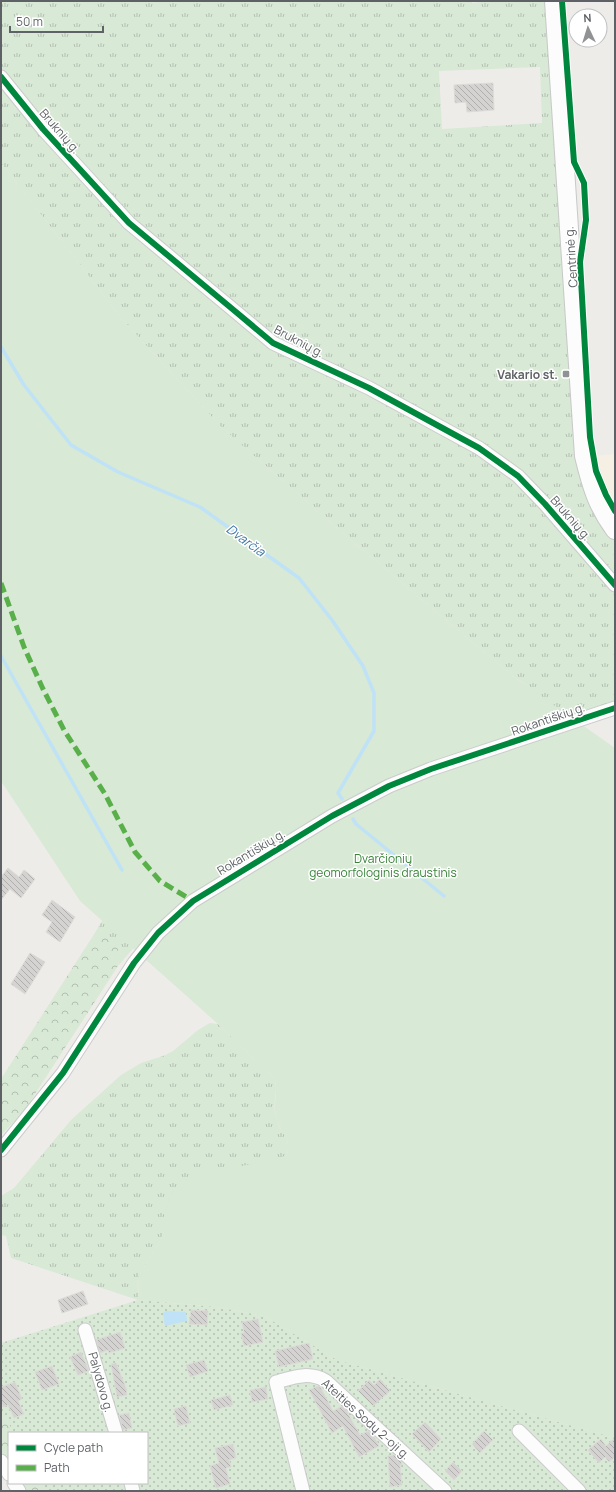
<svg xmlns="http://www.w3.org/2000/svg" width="616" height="1492" viewBox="0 0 616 1492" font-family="Manrope,sans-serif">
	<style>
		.commercial { fill: #f6f0e4 }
		.grass { fill: url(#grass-tufts); fill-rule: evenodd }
		.forest { fill: url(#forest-crowns) }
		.park { fill: #d8e9d5 }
		.garden { fill: url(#garden-dots) }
		.water { fill: #bfe2f6 }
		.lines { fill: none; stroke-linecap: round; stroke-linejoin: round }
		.stream { stroke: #bfe2f6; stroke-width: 3.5 }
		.building { fill: url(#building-back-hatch); stroke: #dddbd8 }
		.minor-casing { stroke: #cacbcb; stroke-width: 15 }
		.secondary-casing { stroke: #c8c8c8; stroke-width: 20 }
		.minor { stroke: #fcfcfc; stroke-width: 13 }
		.secondary { stroke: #fcfcfc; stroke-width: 18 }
		.quiet { stroke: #59b04a; stroke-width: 5; stroke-dasharray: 10 5; stroke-linecap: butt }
		.cycleway-casing { stroke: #fff; stroke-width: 8 }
		.cycleway { stroke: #00873e; stroke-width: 6 }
		.poi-dot { fill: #909294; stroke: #fff; stroke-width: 1.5 }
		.labels { text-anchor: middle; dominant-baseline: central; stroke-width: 3; stroke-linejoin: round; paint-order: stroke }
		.street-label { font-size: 12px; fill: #5e6266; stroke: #fff }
		.poi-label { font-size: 12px; font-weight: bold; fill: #5e6266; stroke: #fff; text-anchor: end }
		.park-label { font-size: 12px; fill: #398339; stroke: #fff }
		.water-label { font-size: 13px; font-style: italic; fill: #4479a5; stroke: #fff }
	</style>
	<defs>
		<pattern id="grass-tufts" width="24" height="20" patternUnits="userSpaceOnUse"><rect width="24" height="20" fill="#d8e9d5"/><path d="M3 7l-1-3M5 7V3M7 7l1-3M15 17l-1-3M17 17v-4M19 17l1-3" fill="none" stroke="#b2c0b1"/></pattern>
		<pattern id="forest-crowns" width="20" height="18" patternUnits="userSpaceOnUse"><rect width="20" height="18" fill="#d8e9d5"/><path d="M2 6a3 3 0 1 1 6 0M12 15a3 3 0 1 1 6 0" fill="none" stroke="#b2c0b1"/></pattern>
		<pattern id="garden-dots" width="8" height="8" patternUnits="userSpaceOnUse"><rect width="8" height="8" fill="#d8e9d5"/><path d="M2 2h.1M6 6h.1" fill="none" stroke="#b2c0b1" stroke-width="1.8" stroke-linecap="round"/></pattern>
		<pattern id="building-back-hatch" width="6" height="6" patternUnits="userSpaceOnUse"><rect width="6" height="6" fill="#d5d3d2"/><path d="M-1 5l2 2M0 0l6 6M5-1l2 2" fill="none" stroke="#b0afae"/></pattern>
	</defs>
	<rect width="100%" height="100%" fill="#eeece9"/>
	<path class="commercial" d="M615 454V504L603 477 596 456Z"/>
	<path class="grass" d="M1 1H472V3L492 1H547L575 453C583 490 591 510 615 540V703L154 924 118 966 119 958 118 950 98 936 91 939 107 913 1 379 531 688 514 677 353 542 221 427 122 319 1 163ZM540 67 542 123 442 129 439 71Z
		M210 1023 218 1024 275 1079C278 1094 272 1102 276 1117 279 1133 292 1135 287 1155L164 1214V1232L157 1247 139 1275 138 1300 11 1258 6 1236 1 1235V1196L14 1188 71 1120 121 1075 141 1063 163 1056 173 1051 198 1030Z"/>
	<path class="forest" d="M97 936C115 939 122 947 118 966L24 1111 1 1135V1079L91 939Z
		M1 1410 14 1433H9V1464L1 1451Z
		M21 1483H41L46 1491H25Z"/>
	<path class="park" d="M1 163 122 319 221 427 353 542 514 677 615 748V1438L337 1360 264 1316 216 1307 138 1300 139 1275 157 1247 164 1232V1214L174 1189 184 1180 209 1172 278 1159 287 1155C292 1135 279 1133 276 1117 273 1102 278 1094 275 1079L218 1024 80 901 1 781Z"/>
	<path class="garden" d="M138 1300 216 1307 264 1316 337 1360 615 1438V1491H46L41 1483H147V1433H14L1 1410V1343Z"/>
	<path class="water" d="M166 1311 186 1312 187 1321 165 1326 163 1313Z"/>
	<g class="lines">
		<path class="stream" d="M1 347 24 385 71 445 118 472 200 507 299 578 332 620 363 666 374 693V731L338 793 342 799
			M1 656 122 870
			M353 819 356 824 444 896"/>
	</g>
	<path class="building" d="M493 83 494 110 467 112 466 102 455 103 454 85Z
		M8 868 19 877 24 870 35 879 21 898 10 889 1 900V877Z
		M52 900 75 917 60 942 46 932 52 922 42 915Z
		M30 953 45 962 25 994 11 984Z
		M83 1291 88 1304 62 1313 58 1300Z
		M191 1310 208 1311 207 1325 189 1324Z
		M258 1319 263 1342 244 1346 241 1333H244L242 1322Z
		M120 1332 125 1348 109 1353 108 1350 100 1353 96 1340Z
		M309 1343 313 1359 279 1367 275 1351Z
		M81 1352 89 1371 78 1375 70 1357Z
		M204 1360 208 1371 190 1377 186 1365Z
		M116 1363 126 1388 127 1395 117 1397 111 1364Z
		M52 1366 59 1384 42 1390 35 1372Z
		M380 1379 390 1391 373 1406 358 1391 369 1380 374 1385Z
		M15 1382 22 1399 18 1401 24 1414 14 1418 8 1405 3 1407 1 1402V1387Z
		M318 1386 321 1388 333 1411 342 1406 346 1410 360 1435 368 1431 374 1436 379 1446 359 1457 343 1426 332 1433 309 1390Z
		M266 1387 268 1399 252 1402 250 1390Z
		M230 1395 233 1405 214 1410 211 1400Z
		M186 1406 190 1423 178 1426 174 1409Z
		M129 1413 132 1428 123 1430 119 1415Z
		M425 1422 441 1439 429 1452 412 1434Z
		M484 1431 493 1440 480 1453 472 1444Z
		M615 1438V1457L609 1462 605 1457 599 1463 588 1450 601 1439 606 1446Z
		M233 1444 236 1458 229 1460 231 1467 226 1468 230 1484 216 1488 210 1466 219 1463 215 1448Z
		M394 1455 401 1461 402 1465H400L402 1485 390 1487 388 1456Z
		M453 1462 462 1471 454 1480 445 1471Z"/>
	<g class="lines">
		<g class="minor-casing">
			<path id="minor" d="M1 77 43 129 129 223 236 312 273 343 369 388 479 448 518 476 545 504 615 585
				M1 1150 63 1073 134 963 158 933 193 901 332 816 389 786 431 769 615 708
				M85 1330 116 1433
				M519 1431 579 1491
				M1 1461 9 1474
				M14 1483 19 1491
				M131 1483 133 1491
				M303 1491 276 1382C294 1377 309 1371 326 1381L445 1491"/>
		</g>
		<g class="secondary-casing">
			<path id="secondary" d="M554 1 584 456C591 485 597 506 615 530"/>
		</g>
		<use href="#minor" class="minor"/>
		<use href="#secondary" class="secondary"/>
		<path class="quiet" d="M1 583 24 647 43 689 64 730 105 794 135 852 160 881 193 901"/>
		<g class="cycleway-casing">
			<path id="cycleway" d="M562 1 574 162 584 183 586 220 580 262 590 437 596 471 606 495 615 511
				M1 77 43 129 129 223 236 312 273 343 369 388 479 448 518 476 545 504 615 585
				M1 1150 63 1073 134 963 158 933 193 901 332 816 389 786 431 769 615 708"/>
		</g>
		<use href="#cycleway" class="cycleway"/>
	</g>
	<rect class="poi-dot" x="562" y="370" width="8" height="8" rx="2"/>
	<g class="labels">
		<g class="street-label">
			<text transform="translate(60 131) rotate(49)">Bruknių g.</text>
			<text transform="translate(571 257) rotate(-94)">Centrinė g.</text>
			<text transform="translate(299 341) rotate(28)">Bruknių g.</text>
			<text transform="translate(571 518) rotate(49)">Bruknių g.</text>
			<text transform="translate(548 719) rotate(-19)">Rokantiškių g.</text>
			<text transform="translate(251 852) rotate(-31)">Rokantiškių g.</text>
			<text transform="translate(101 1382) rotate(74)">Palydovo g.</text>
			<text transform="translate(366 1419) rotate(42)">Ateities Sodų 2-oji g.</text>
		</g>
		<g class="poi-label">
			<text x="558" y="374">Vakario st.</text>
		</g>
		<g class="park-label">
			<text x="383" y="858">Dvarčionių<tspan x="383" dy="14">geomorfologinis draustinis</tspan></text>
		</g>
		<g class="water-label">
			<text transform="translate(246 540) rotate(36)">Dvarčia</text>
		</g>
	</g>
	<rect width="616" height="1492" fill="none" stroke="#5e6266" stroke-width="4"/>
	<rect x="8" y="1432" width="140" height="52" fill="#ffffff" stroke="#bfc0c2"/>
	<rect x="16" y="1445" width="20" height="6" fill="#00873e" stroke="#bfc0c2"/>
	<text x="44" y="1452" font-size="12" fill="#5e6266">Cycle path</text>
	<rect x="16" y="1465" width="20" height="6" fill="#59b04a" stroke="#bfc0c2"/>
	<text x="44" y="1472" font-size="12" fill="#5e6266">Path</text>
	<g transform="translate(588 28) rotate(356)"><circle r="19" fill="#ffffff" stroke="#bfc0c2"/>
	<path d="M0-3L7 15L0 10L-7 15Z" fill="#909294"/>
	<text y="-6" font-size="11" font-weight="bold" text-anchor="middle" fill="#5e6266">N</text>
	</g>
	<path d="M10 26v6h93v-6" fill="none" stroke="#5e6266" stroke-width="2"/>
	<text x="16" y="26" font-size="12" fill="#5e6266" stroke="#ffffff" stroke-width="3" paint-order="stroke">50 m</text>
</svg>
